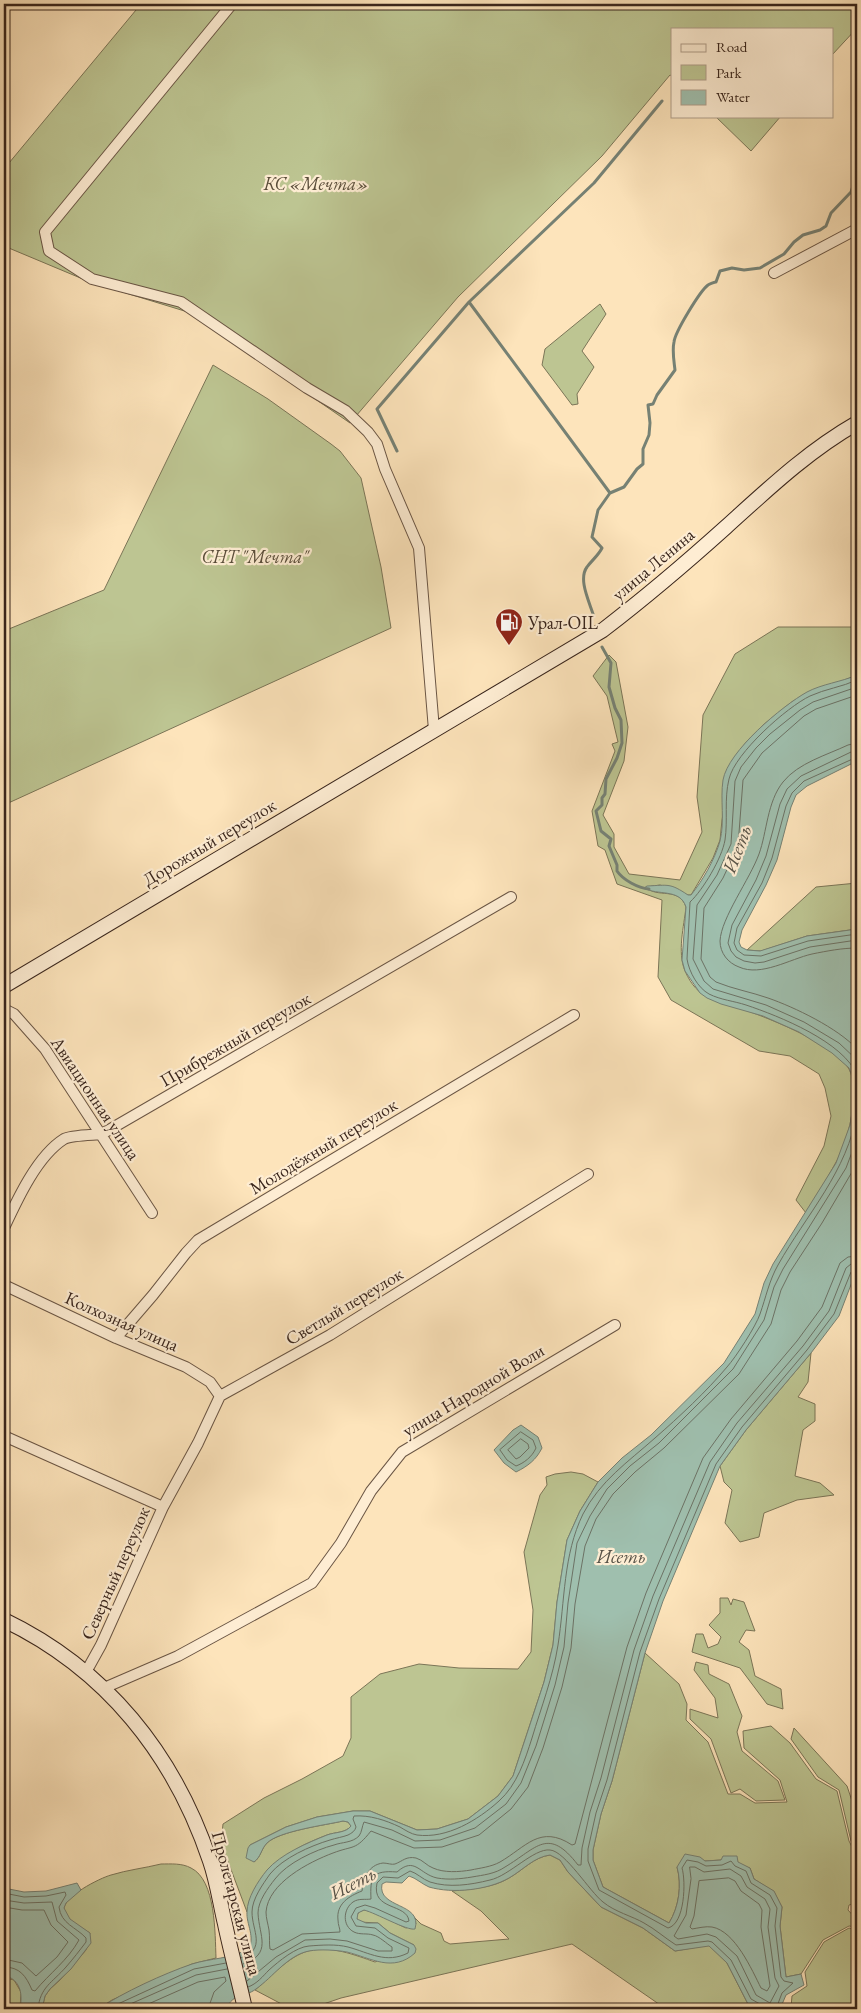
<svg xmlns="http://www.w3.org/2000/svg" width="861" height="2013" viewBox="0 0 861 2013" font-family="'EB Garamond',serif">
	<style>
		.green { fill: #bdc592; stroke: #7b7557 }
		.water { fill: #9fbfae; stroke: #768174 }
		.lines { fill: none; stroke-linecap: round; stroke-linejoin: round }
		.shore { stroke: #6c7265; stroke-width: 1 }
		.stream { stroke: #768174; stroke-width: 3 }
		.street-casing { stroke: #6a5544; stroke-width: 12 }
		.secondary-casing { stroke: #39251c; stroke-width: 16 }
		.street { stroke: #feedd3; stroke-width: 10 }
		.secondary { stroke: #feedd3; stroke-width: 14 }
		.labels { text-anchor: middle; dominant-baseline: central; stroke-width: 4.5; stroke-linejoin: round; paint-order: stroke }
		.park-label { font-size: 18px; font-style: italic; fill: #5a4d3a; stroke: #feedd3 }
		.street-label { font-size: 18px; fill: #39251c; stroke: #feedd3 }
		.poi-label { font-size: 18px; fill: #39251c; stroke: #feedd3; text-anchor: start }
		.water-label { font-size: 19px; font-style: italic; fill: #585348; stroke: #feedd3 }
	</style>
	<rect width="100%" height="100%" fill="#fde4bb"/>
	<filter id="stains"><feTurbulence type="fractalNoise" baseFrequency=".004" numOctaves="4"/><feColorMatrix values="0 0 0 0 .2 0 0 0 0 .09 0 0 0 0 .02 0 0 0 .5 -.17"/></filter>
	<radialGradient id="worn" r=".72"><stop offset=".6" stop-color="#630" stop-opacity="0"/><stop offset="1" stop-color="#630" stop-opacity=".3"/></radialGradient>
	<path class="green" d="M141 4H857V28L832 55V29H672V76L670 75 602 156 458 297 350 423 191 313 90 282 4 246V169Z
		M715 116H781L751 151Z
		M600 304 606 314 582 351 594 367 577 394 578 404 572 405 542 365 545 349Z
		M213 365 268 399 331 444 340 451 361 478 381 567 391 628 4 805V631L104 590Z
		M778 627H857V675L793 701 763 725 747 741 732 761 722 820 720 840 713 858 691 895H688L660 885 646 887C657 899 679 886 686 907 684 926 677 952 685 971 698 1001 718 1001 745 1010 771 1019 836 1045 849 1069 861 1093 848 1142 835 1164 826 1181 816 1196 806 1213L796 1200 824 1146 831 1116 825 1088 819 1074 790 1056 759 1051 671 1000 658 977 662 900 617 884 605 850 598 846 592 811 615 751 612 744 618 742 607 696 593 676 609 655 616 662 628 727 624 761 603 815 614 834V847L629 874 680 880 702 832 697 797 703 715 735 654Z
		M857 883V929L807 936 761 951 747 950 816 887Z
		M811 1353 808 1382 798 1397 815 1404V1421L803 1430 795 1476 820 1483 834 1495 797 1500 764 1513 759 1537 740 1542 725 1523 732 1490 724 1482 720 1466 746 1430Z
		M571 1472 583 1474 598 1482 580 1511 567 1540 557 1602 553 1645 544 1682 513 1776 498 1796 468 1819 437 1829 417 1830 370 1811H353L317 1817 286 1827 250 1845 254 1862C261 1857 261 1849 267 1843 279 1831 326 1825 343 1821L348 1822 351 1826C346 1833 335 1832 327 1835 288 1850 257 1869 247 1912L221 1843 223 1824 264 1798 302 1779 343 1756 351 1738V1697L380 1674 419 1664 459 1668 518 1669 531 1652 533 1610 524 1552 540 1495 547 1485 546 1477 555 1474Z
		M720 1598H728L731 1605 733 1599 744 1602 755 1631 746 1630 739 1642 749 1650 755 1676 781 1689 783 1709 767 1704 740 1668 692 1652 696 1634H703L708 1648 718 1644 721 1637 709 1625 720 1613Z
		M645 1653 679 1684 687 1704 686 1720 708 1742 728 1794H740L755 1803 787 1802 780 1780 744 1748 743 1731 771 1726 790 1743 816 1779 837 1791 849 1841 857 1857V1903L849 1905 848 1910 857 1920V1927L849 1926 823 1940 801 1974 786 1977 780 1926 782 1907 774 1892 754 1879 750 1868 721 1860 705 1861 677 1867C682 1885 679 1907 669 1923L603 1887 593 1860V1850L601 1814 612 1781Z
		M696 1662 708 1665 709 1674 729 1684 742 1716 737 1732 742 1751 778 1781 785 1800 756 1801 740 1789 731 1793 711 1739 690 1719V1709L718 1718 715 1698 694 1670Z
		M794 1728 847 1786 853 1804 857 1807V1852L851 1841 839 1790 818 1777 791 1739Z
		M550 1855 560 1860 568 1872 601 1907 643 1928 675 1951 709 1945 727 1963 748 2004 760 2009H666L572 1944 341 1998 309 2009H291L255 1990C269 1978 289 1956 308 1951 330 1945 355 1955 375 1962L414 1945 390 1933 378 1923 359 1922 356 1917 359 1912 364 1910 373 1912 406 1928 416 1924 414 1917 421 1924 441 1933 444 1941 450 1944 509 1939 481 1911 452 1891C471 1889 493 1888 509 1878 523 1870 534 1857 550 1855Z
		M161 1864C171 1864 182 1863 191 1868 216 1880 215 1934 216 1958L192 1964 112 2000 98 2009H42L45 1996 50 1989 60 1980 86 1950 90 1933C82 1928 66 1921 64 1910 62 1897 100 1878 111 1875 127 1870 145 1868 161 1864Z
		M849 1928 857 1930V2009H803L804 2005 791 2007 792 1996 807 1986 805 1972 824 1942Z
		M6 1978 14 1980 21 1992 20 2009H4V1979Z"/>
	<path class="water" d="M857 675V761L807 786 796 795 791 807 777 860 766 885 742 930 739 942 741 947 747 950 760 951 807 936 857 929V1269L839 1316 811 1353 746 1430 720 1466 663 1601 645 1653 612 1781 601 1814 593 1850V1860L603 1887 669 1923C679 1907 682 1885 677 1867L685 1854 700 1857 705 1861 721 1860 723 1856H737L738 1862 750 1868 754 1879 774 1891 782 1907 780 1926 786 1977 801 1974 804 1985 786 1995 780 2009H760L748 2004 727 1963 709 1946 675 1951 643 1928 601 1907 568 1872 560 1860 550 1855C534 1857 523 1870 509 1878 488 1890 453 1894 429 1887 422 1884 416 1878 409 1876L402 1883 386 1882 382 1884C377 1909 423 1902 415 1929 407 1931 376 1913 364 1910L358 1913 357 1919 366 1923H378L390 1933 414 1945 416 1949 415 1953C393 1973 371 1958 347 1952 336 1950 320 1949 309 1951 288 1955 273 1977 256 1989 244 1998 234 1992 226 2009H98C124 1992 163 1974 192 1964 211 1958 231 1959 248 1949 256 1938 246 1924 247 1912 247 1898 258 1881 267 1870 281 1854 307 1843 327 1835 335 1832 346 1833 351 1826L348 1822 343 1821C326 1825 279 1831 267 1843 261 1849 261 1857 254 1862L246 1858 248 1848 250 1845 286 1827 317 1817 353 1811H370L417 1830 437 1829 468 1819 498 1796 513 1776 544 1682 553 1645 557 1602 567 1540 580 1511 598 1482 622 1458 651 1435 724 1363 755 1314 764 1283 773 1264 836 1163 850 1125 853 1105V1078L849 1068 832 1053 799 1032 763 1016 721 1004 707 998 700 993 685 971 682 960 686 907C680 888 658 896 644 888L647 886C669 885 670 883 688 895H691C703 880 715 859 720 841 725 821 720 800 723 780 728 751 782 706 807 692 822 684 841 682 857 675Z
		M521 1425 538 1437 542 1448C536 1460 528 1466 516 1472L504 1463 494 1450 513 1430Z
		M77 1883 81 1890 66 1903 64 1908 70 1919 90 1933 91 1943 71 1969 50 1989 45 1996 42 2009H20C22 1997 22 1985 11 1978L4 1979V1888L24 1892 46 1891Z"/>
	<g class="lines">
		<path class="shore" d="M857 680C842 687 825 689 810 696 787 707 735 753 729 779 724 799 728 820 725 840 722 858 703 890 690 902L687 959C689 972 698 988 709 994 721 1000 734 1001 746 1005 779 1016 844 1042 857 1075
			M857 687 813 702 800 710 770 734 756 748 741 767 735 781 731 844 717 875 697 905 693 959 704 981 713 989 766 1005 804 1022 839 1043 857 1060
			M857 695 816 709 804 716 762 753 743 780 738 846 723 878 704 908 701 959 710 977 716 982C733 989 751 992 768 998 794 1007 838 1028 857 1049
			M857 743 848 745C827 755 798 763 783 782 767 802 767 832 759 854 750 879 721 918 720 941 720 953 728 963 739 967 761 977 790 959 812 954 827 951 842 948 857 948
			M857 751 851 752 801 776 787 789 780 804 766 856 756 880 732 925 728 943 731 951 736 957 744 961 755 963 764 962 810 947 857 940
			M857 757 804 781 792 793 786 806 772 858 762 883 737 928 734 943 737 950 744 955 761 956 808 941 857 934
			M857 1161 852 1172 822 1223 790 1272 781 1290 771 1324 739 1374 664 1448 635 1472 613 1494 596 1519 585 1546 575 1604 571 1648 562 1687 543 1748 528 1787 511 1809 479 1835 442 1847 414 1848 371 1831C355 1851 354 1845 333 1853 309 1862 268 1883 266 1912 266 1918 268 1924 269 1930 270 1937 269 1944 270 1949L273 1950 302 1934 340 1932C340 1928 338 1925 338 1920 336 1904 349 1896 362 1891 364 1878 368 1865 383 1863 387 1863 392 1865 395 1864 403 1861 406 1856 416 1858 423 1860 427 1866 433 1868 444 1873 459 1872 471 1870 480 1868 491 1867 500 1862 526 1847 540 1824 572 1845L575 1844 627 1647 646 1593 703 1458 731 1419 797 1341 822 1307 840 1263 848 1257 857 1256
			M521 1432 533 1440 536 1448C532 1457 524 1463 516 1466L507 1460 500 1450Z
			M521 1439 528 1444 529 1448 520 1457 516 1459 508 1450Z
			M690 1867H695L704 1872 730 1869 741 1876 747 1887 765 1899 770 1909 768 1927 775 1978 779 1986 770 2003 756 1995 737 1956 716 1937 707 1934 678 1939 674 1936 686 1915 691 1879Z
			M729 1878 735 1881 741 1891 759 1904 762 1910 761 1927 770 1986 767 1991 761 1988C752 1970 735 1931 712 1927 706 1926 698 1928 692 1929L690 1927 694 1916 699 1881Z
			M4 1893 24 1897 46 1896 65 1892 66 1895 59 1907C61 1924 76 1927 86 1938V1942C80 1950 73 1959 66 1967 52 1983 40 1987 38 2009
			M4 1900 24 1903 52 1902 57 1921 79 1940C68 1960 49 1974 35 1991L32 1990C26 1976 20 1967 4 1967
			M4 1907 22 1910H44L51 1925 68 1942 57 1957 36 1976 22 1963 4 1959
			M241 1958C267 1949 252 1931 252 1912 252 1899 263 1884 270 1874 283 1858 310 1846 330 1840 336 1838 343 1837 348 1835 352 1833 355 1831 356 1827L353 1819 354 1816C370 1815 385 1820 400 1827 405 1830 411 1834 417 1835 447 1839 478 1820 499 1801 517 1785 525 1760 532 1738 541 1708 553 1677 558 1645 565 1601 563 1555 583 1514 600 1481 628 1462 655 1438 679 1417 707 1391 727 1367 736 1357 756 1326 760 1314 766 1297 769 1281 778 1265 806 1215 848 1171 857 1112
			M243 1964C273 1954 259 1936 258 1913 258 1901 268 1888 275 1879 287 1863 315 1850 334 1845 342 1842 352 1843 359 1836 362 1832 362 1826 364 1822L392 1830 415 1841 440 1840 475 1828 506 1804 521 1783 536 1746 555 1685 564 1647 568 1603 577 1543 590 1516 607 1489 630 1466 659 1443 733 1369 764 1320 774 1287 783 1269 846 1168 857 1139
			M247 1981 276 1957 305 1940 330 1939 347 1941 378 1951H392V1947C387 1944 379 1936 373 1935 367 1933 360 1935 354 1932 342 1926 343 1909 353 1902 359 1898 365 1900 371 1899 370 1877 372 1870 397 1872 415 1856 419 1874 437 1878 449 1880 460 1879 472 1877 483 1875 495 1874 505 1867 537 1848 548 1826 578 1865H581L582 1848 590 1812 601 1778 634 1650 653 1596 710 1462 737 1423 803 1346 829 1311 846 1268 851 1264 857 1263
			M248 1987C257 1984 263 1976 269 1970 279 1961 296 1947 309 1946 322 1945 336 1944 348 1947 370 1953 386 1964 408 1953L409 1948 388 1938 375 1928 356 1926 351 1917 356 1908 365 1905 375 1908 406 1922 409 1921C407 1903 371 1911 377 1883L383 1877 398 1878 410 1871C417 1873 422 1879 430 1882 449 1888 470 1885 490 1880 509 1876 534 1848 550 1850 565 1851 590 1892 603 1902 615 1912 632 1916 644 1923 655 1929 665 1938 676 1945L708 1941 712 1942 731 1960 751 1999 760 2004 761 2009
			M107 2009 194 1969 226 1963
			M119 2009 196 1975 227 1969
			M137 2009 198 1982 225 1977 226 1981 214 1992 208 2009
			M776 2009 782 1993 793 1983 784 1981 781 1977 775 1926 777 1908 770 1895 751 1883 746 1871 735 1866 731 1861 722 1865 706 1866 698 1862 687 1860 682 1868C686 1881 685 1924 668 1928L599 1890 588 1861V1849L596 1813 607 1780 640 1652 659 1599 716 1464 742 1427 807 1350 834 1314 851 1272 857 1270"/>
		<path class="stream" d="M857 136C853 145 851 154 857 161
			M469 302 594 183 662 101
			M397 451 377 409 469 302 610 493
			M593 614C589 601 578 579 587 567 592 560 598 556 602 548L592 537 598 510 610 493 624 487 637 469 643 464V449L649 435 650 423 648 405 653 404 657 395 675 370C674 361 672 351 674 342 675 332 700 291 708 285 709 284 715 282 716 282L720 271 732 268 744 270 760 268 784 254 794 242 803 235 820 230 826 226 831 213 851 192 857 174
			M602 647 611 663 609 687 615 708 621 720 622 743 617 758 606 779 605 794 602 798V805L596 811 601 831 611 839 609 846 617 865V871C623 880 638 888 649 889"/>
		<g class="street-casing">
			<path id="street" d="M232 4 45 232 49 251 92 279 181 302 307 388 346 411 368 432 377 444 385 469 419 548 434 730
				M774 273 857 229
				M4 1009 14 1014 45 1049 152 1213
				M4 1228C17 1200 37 1156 64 1139 71 1135 93 1135 102 1134L511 897
				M4 1285 116 1338 186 1367 210 1382 220 1396
				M116 1338 153 1295 186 1253 198 1240 574 1015
				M4 1436 163 1507 101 1645 86 1672
				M163 1507 198 1443 220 1396 330 1335 588 1174
				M104 1688 178 1656 312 1583 341 1543 371 1491 402 1452 615 1325"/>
		</g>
		<g class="secondary-casing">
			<path id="secondary" d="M4 986 603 630C646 597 686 563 726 527 768 489 808 451 857 423
				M4 1620C106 1669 174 1754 210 1861 217 1881 220 1903 225 1924 231 1953 239 1981 245 2009"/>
		</g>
		<use href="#street" class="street"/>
		<use href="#secondary" class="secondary"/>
	</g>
	<defs>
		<g id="fuel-pin" transform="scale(1.4375)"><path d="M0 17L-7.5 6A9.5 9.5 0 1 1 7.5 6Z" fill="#8f2418" stroke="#feedd3"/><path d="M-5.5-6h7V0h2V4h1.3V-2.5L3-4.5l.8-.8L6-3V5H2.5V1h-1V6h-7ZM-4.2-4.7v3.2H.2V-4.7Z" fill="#fff"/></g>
	</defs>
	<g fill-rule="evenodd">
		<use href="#fuel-pin" x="509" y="622"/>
	</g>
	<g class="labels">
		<g class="park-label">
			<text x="316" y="183">КС «Мечта»</text>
			<text x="255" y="556">СНТ "Мечта"</text>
		</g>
		<g class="street-label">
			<text transform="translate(653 564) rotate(-40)">улица Ленина</text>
			<text transform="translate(209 842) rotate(-31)">Дорожный переулок</text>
			<text transform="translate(235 1039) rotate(-30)">Прибрежный переулок</text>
			<text transform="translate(96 1098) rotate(56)">Авиационная улица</text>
			<text transform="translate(323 1146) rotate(-31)">Молодёжный переулок</text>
			<text transform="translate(344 1306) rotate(-31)">Светлый переулок</text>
			<text transform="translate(122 1321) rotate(24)">Колхозная улица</text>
			<text transform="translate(473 1390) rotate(-31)">улица Народной Воли</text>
			<text transform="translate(115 1573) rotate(-66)">Северный переулок</text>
			<text transform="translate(237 1903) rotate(75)">Пролетарская улица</text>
		</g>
		<g class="poi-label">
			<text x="528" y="622">Урал-OIL</text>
		</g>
		<g class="water-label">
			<text transform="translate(737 849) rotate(-69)">Исеть</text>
			<text x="621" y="1556">Исеть</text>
			<text transform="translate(353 1883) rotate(-27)">Исеть</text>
		</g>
	</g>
	<rect width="861" height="2013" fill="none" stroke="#fde4bb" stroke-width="20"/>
	<rect x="5" y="5" width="851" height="2003" fill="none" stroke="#39251c" stroke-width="2.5"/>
	<rect x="10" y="10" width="841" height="1993" fill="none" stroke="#39251c"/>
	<rect x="671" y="28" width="162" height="90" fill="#feedd3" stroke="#af9d8a"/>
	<rect x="681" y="44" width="25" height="8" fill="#feedd3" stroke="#af9d8a"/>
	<text x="716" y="52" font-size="15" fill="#39251c">Road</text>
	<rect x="681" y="65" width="25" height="15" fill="#bdc592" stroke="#af9d8a"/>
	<text x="716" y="78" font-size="15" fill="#39251c">Park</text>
	<rect x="681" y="90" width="25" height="15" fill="#9fbfae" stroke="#af9d8a"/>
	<text x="716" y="102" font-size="15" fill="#39251c">Water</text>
	<rect width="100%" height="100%" filter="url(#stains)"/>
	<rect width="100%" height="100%" fill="url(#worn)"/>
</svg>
